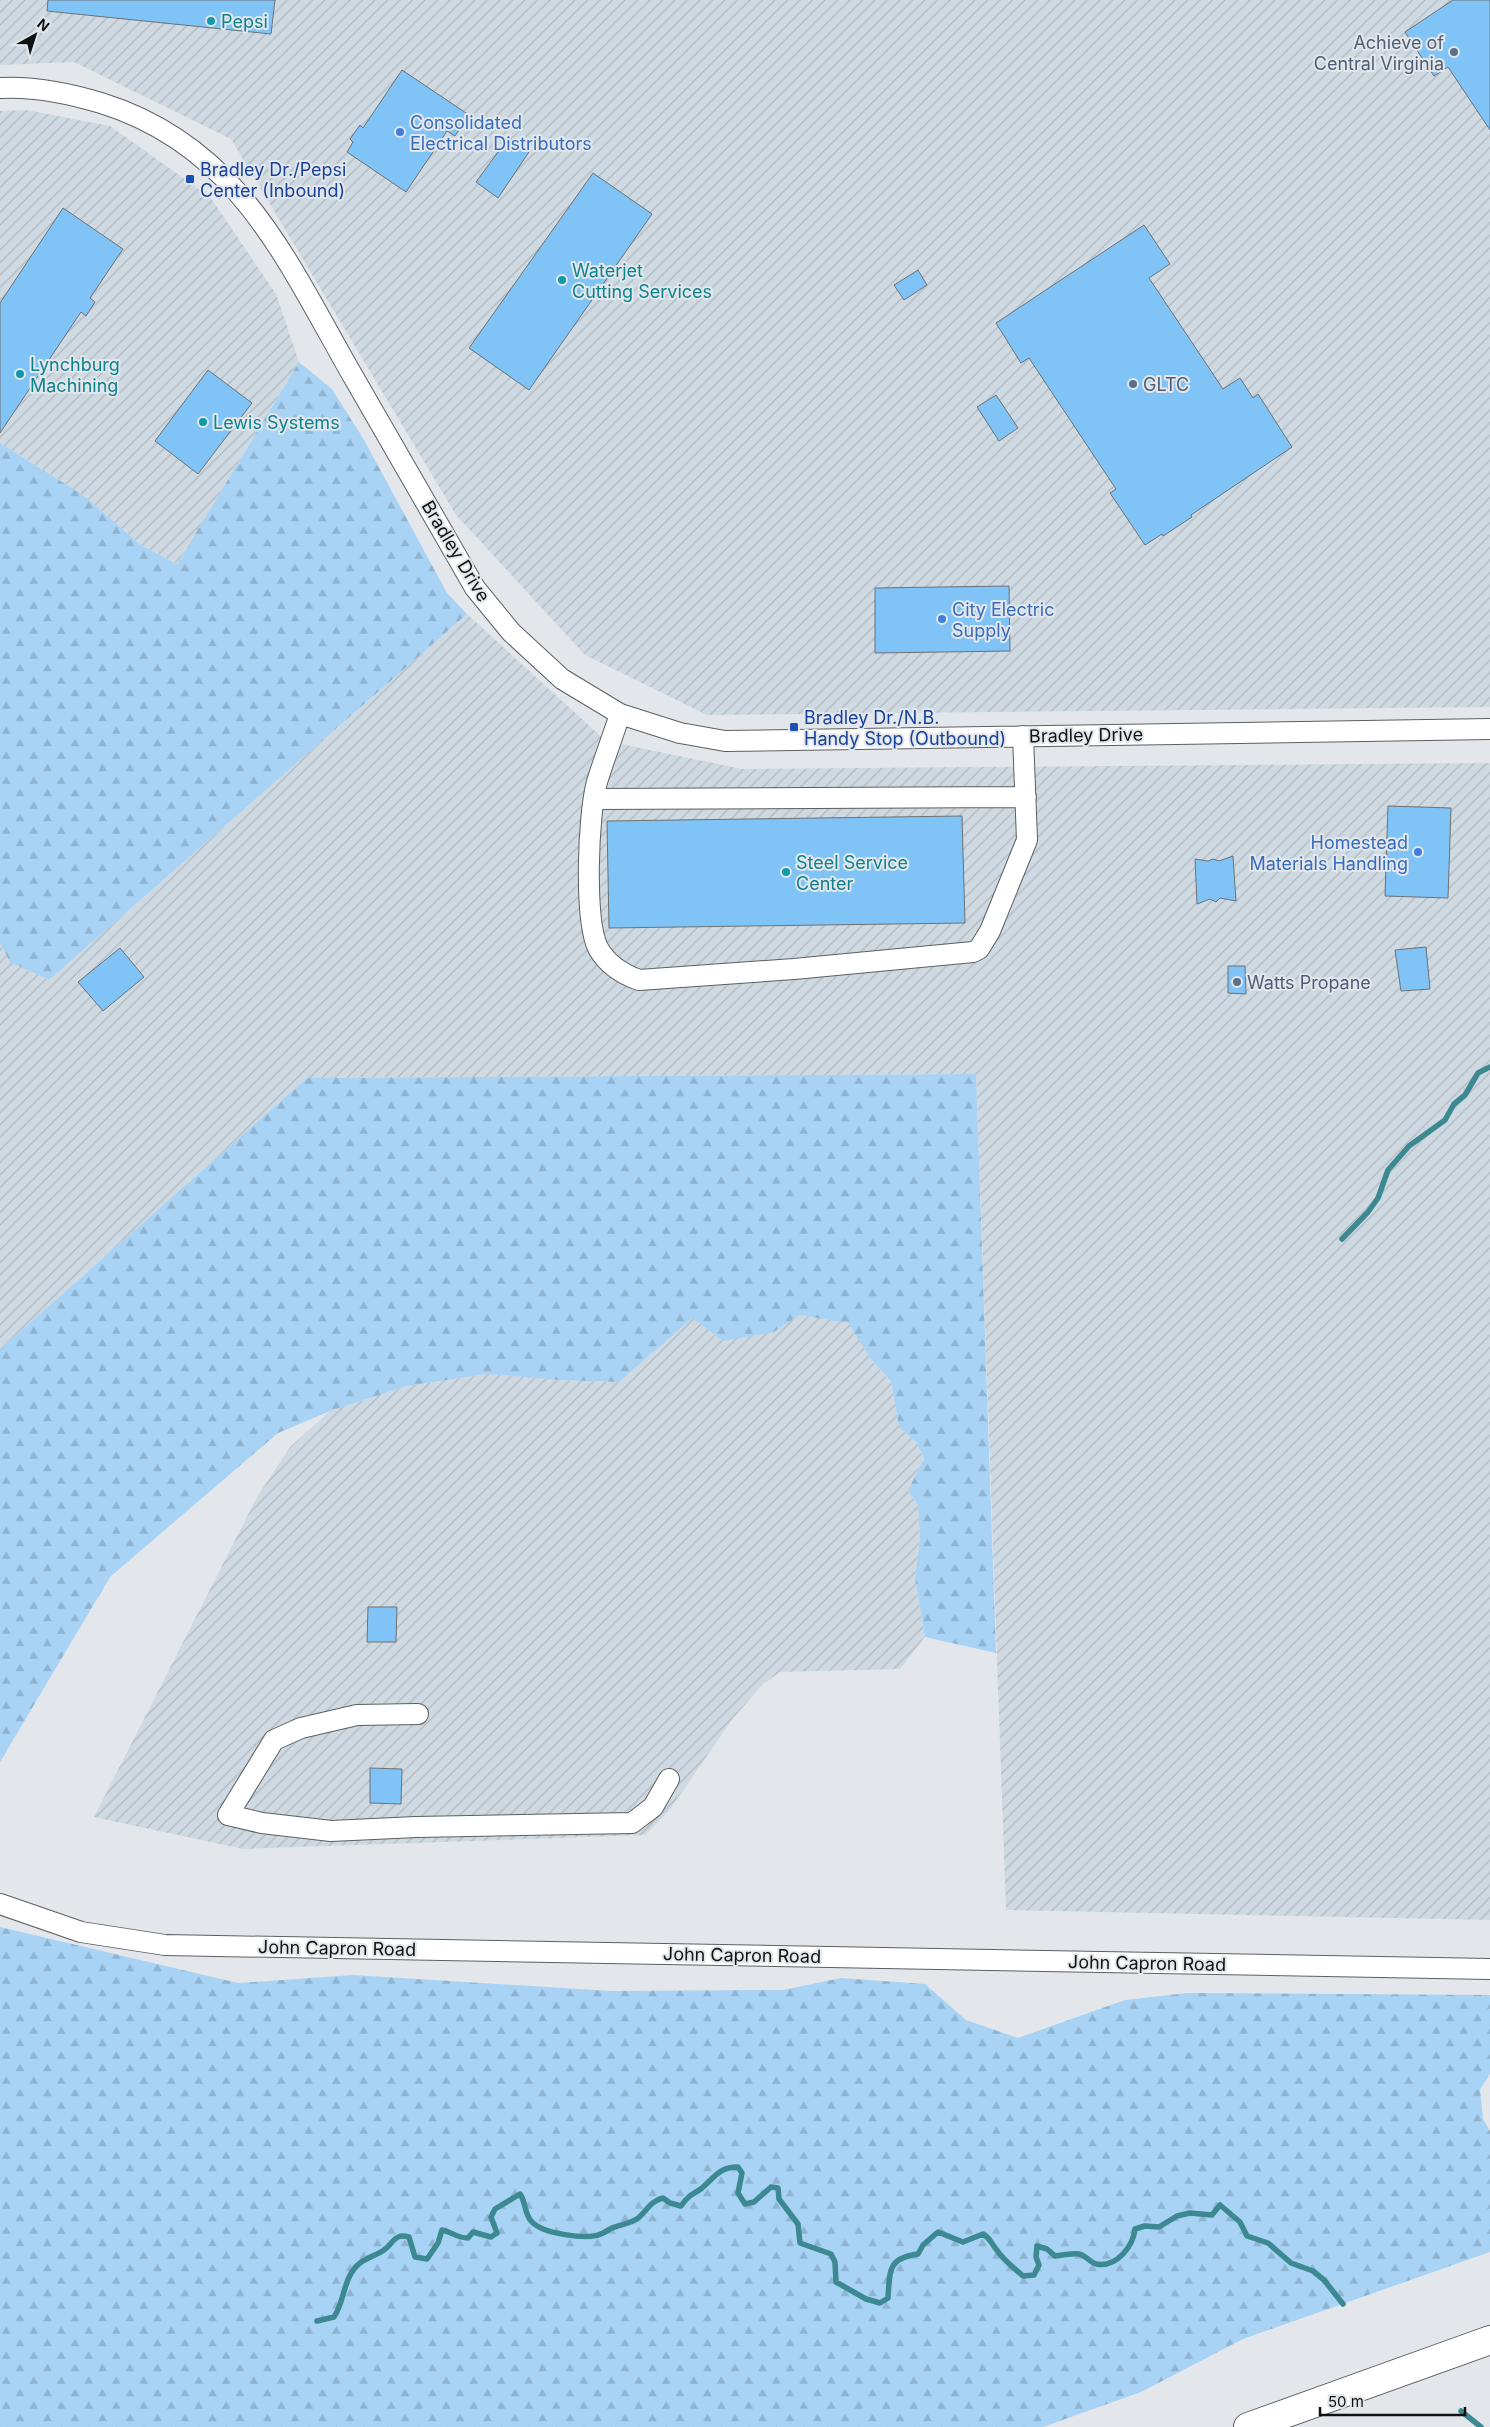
<svg xmlns="http://www.w3.org/2000/svg" width="1490" height="2427" viewBox="0 0 1490 2427" font-family="Inter,sans-serif">
	<style>
		.industrial { fill: url(#industrial-furrows) }
		.forest { fill: url(#forest-firs) }
		.lines { fill: none; stroke-linecap: round; stroke-linejoin: round }
		.stream { stroke: #3c8991; stroke-width: 5.5 }
		.building { fill: #80c3f7; stroke: #6e7174 }
		.minor-casing { stroke: #5c5f62; stroke-width: 22 }
		.highway-casing { stroke: #5c5f62; stroke-width: 30 }
		.minor { stroke: #fff; stroke-width: 20 }
		.highway { stroke: #fff; stroke-width: 28 }
		.culture-dot { fill: #0f9aa8; stroke: #e3e7eb; stroke-width: 2 }
		.service-dot { fill: #5c6f8a; stroke: #e3e7eb; stroke-width: 2 }
		.shop-dot { fill: #3f7fe0; stroke: #e3e7eb; stroke-width: 2 }
		.transit-dot { fill: #1a4fb4; stroke: #e3e7eb; stroke-width: 2 }
		.labels { text-anchor: middle; dominant-baseline: central; stroke-width: 4; stroke-linejoin: round; paint-order: stroke }
		.culture-label { font-size: 18px; fill: #0d838f; stroke: #e3e7eb; text-anchor: start }
		.service-label { font-size: 18px; fill: #4e5e75; stroke: #e3e7eb; text-anchor: start }
		.shop-label { font-size: 18px; fill: #366cbe; stroke: #e3e7eb; text-anchor: start }
		.transit-label { font-size: 18px; fill: #164399; stroke: #e3e7eb; text-anchor: start }
		.street-label { font-size: 18px; fill: #0f1112; stroke: #e3e7eb }
	</style>
	<defs>
		<pattern id="industrial-furrows" width="10" height="10" patternUnits="userSpaceOnUse" patternTransform="scale(1.25)"><rect width="10" height="10" fill="#cfd9e1"/><path d="M-1 1l2-2M0 10L10 0M9 11l2-2" fill="none" stroke="#b1b9c0"/></pattern>
		<pattern id="forest-firs" width="22" height="20" patternUnits="userSpaceOnUse" patternTransform="scale(1.25)"><rect width="22" height="20" fill="#a8d3f5"/><path d="M5 1l3.5 6h-7zM16 11l3.5 6h-7z" fill="#8fb4d1"/></pattern>
	</defs>
	<rect width="100%" height="100%" fill="#e3e7eb"/>
	<path class="industrial" d="M0 0H1490V707L707 715 585 655 456 515 231 139 74 62 0 65Z
		M26 110 110 126 210 197 276 294 299 362 177 564 141 545 83 495 0 443V111Z
		M467 614 606 741 742 769 1490 763V1920L1006 1910 976 1074 307 1078 0 1349V943L10 962 49 980Z
		M799 1315 848 1322 871 1359 891 1383 899 1427 916 1442 924 1459 908 1490 918 1506 920 1539 915 1578 925 1637 900 1669 780 1672 763 1684 731 1721 669 1811 645 1835 243 1849 94 1817 257 1497 290 1447 330 1411 407 1386 488 1374 559 1380 619 1382 692 1317 774 1332Z"/>
	<path class="forest" d="M299 362 332 389 364 440 447 593 467 614 49 980 10 962 0 943V443L83 495 141 545 177 564Z
		M976 1074 996 1653 925 1637 915 1578 920 1539 918 1506 908 1490 924 1459 916 1442 899 1427 891 1382 871 1359 848 1323 799 1315 774 1332 723 1341 692 1318 619 1382 559 1380 488 1374 407 1386 330 1411 278 1433 110 1577 0 1762V1349L307 1078Z
		M0 1927 238 1983 353 1975 611 1991 783 1990 841 1978 925 1984 966 2020 1018 2038 1125 2000 1187 1993 1490 1995V2074L1480 2090 1483 2119 1490 2131V2252L1243 2339 1141 2392 1043 2427H0Z"/>
	<g class="lines">
		<path class="stream" d="M1342 1239 1368 1212 1378 1198 1388 1170 1409 1146 1445 1120 1454 1104 1465 1095 1478 1073 1490 1067
			M317 2321 334 2317C345 2301 343 2276 360 2263 368 2257 377 2255 384 2250 394 2243 394 2233 409 2237L415 2257 427 2259 438 2243 442 2230C452 2232 457 2238 468 2238L473 2232 491 2237 497 2233 491 2217 495 2209 520 2194C526 2202 524 2213 531 2221 542 2234 587 2240 601 2234 606 2232 610 2228 615 2227 622 2224 631 2223 637 2219 647 2211 650 2201 663 2198L670 2203 681 2206C689 2194 693 2195 702 2188 715 2177 719 2167 738 2167L742 2173 738 2193 745 2204 754 2202 771 2187 778 2188 779 2199 798 2224 800 2243 831 2254 835 2262 836 2282 866 2299 880 2303 888 2298C890 2271 887 2258 918 2254L923 2245 938 2232 963 2242 983 2234C990 2238 991 2243 996 2249 1003 2260 1014 2268 1023 2276L1034 2275 1039 2265 1036 2257 1037 2246 1047 2249 1055 2256C1062 2255 1072 2253 1079 2254 1085 2255 1090 2262 1096 2264 1117 2268 1133 2246 1135 2229L1145 2226 1159 2227 1177 2216 1190 2213 1212 2215 1220 2205 1240 2222 1247 2236 1268 2243 1291 2263 1313 2271 1324 2280 1343 2304
			M1461 2411 1481 2427"/>
	</g>
	<path class="building" d="M48 0H275L271 34 47 11Z
		M1453 0H1490V130L1448 67 1434 76 1405 32Z
		M402 70 469 115 455 136 447 131 406 192 347 152 353 142 350 139 360 125 363 128Z
		M509 137 529 152 498 198 476 182Z
		M593 173 652 214 529 390 469 348Z
		M63 208 123 249 90 298 95 302 86 316 81 312 0 433V303Z
		M1144 225 1170 264 1149 278 1223 389 1240 378 1253 398 1258 394 1292 447 1191 515 1192 517 1163 536 1162 534 1145 545 1110 493 1116 489 1029 358 1021 363 996 323Z
		M918 270 927 285 904 300 894 285Z
		M208 370 252 403 198 474 155 441Z
		M996 395 1018 428 999 441 977 407Z
		M1009 586 1010 651 875 653V588Z
		M1388 806 1451 808 1448 898 1385 896Z
		M962 816 965 923 609 928 607 821Z
		M1233 856 1236 901 1220 898 1216 902 1210 899 1197 904 1195 859 1208 861 1213 859 1219 861Z
		M1426 947 1430 989 1401 991 1395 950Z
		M120 948 144 977 103 1011 78 982Z
		M1228 966H1245L1246 994 1228 993Z
		M368 1607H397L396 1642H367Z
		M370 1768 402 1769 401 1804 370 1803Z"/>
	<g class="lines">
		<g class="minor-casing">
			<path id="minor" d="M0 88C34 86 68 93 101 103 240 146 287 262 354 378 394 448 435 518 475 588L511 632 562 679 620 714 680 733 725 741 1490 729
				M620 714C613 736 604 759 597 782 588 814 584 919 598 948 607 964 622 974 639 980L794 969 973 952 979 949 990 931 1027 840 1023 736
				M594 799 1026 797
				M418 1714 357 1715 301 1728 274 1740 228 1815 262 1823 331 1831 416 1827 632 1823 653 1807 669 1779
				M0 1904 81 1932 165 1945 1490 1969"/>
		</g>
		<g class="highway-casing">
			<path id="highway" d="M1248 2427 1490 2340"/>
		</g>
		<use href="#minor" class="minor"/>
		<use href="#highway" class="highway"/>
	</g>
	<g class="culture-dot">
		<circle cx="211" cy="21" r="5"/>
		<circle cx="562" cy="280" r="5"/>
		<circle cx="20" cy="374" r="5"/>
		<circle cx="203" cy="422" r="5"/>
		<circle cx="786" cy="872" r="5"/>
	</g>
	<g class="service-dot">
		<circle cx="1454" cy="52" r="5"/>
		<circle cx="1133" cy="384" r="5"/>
		<circle cx="1237" cy="982" r="5"/>
	</g>
	<g class="shop-dot">
		<circle cx="400" cy="132" r="5"/>
		<circle cx="942" cy="619" r="5"/>
		<circle cx="1418" cy="852" r="5"/>
	</g>
	<g class="transit-dot">
		<rect x="185" y="174" width="10" height="10" rx="2.5"/>
		<rect x="789" y="722" width="10" height="10" rx="2.5"/>
	</g>
	<g class="labels">
		<g class="culture-label">
			<text x="221" y="21">Pepsi</text>
			<text x="572" y="270">Waterjet<tspan x="572" dy="21">Cutting Services</tspan></text>
			<text x="30" y="364">Lynchburg<tspan x="30" dy="21">Machining</tspan></text>
			<text x="213" y="422">Lewis Systems</text>
			<text x="796" y="862">Steel Service<tspan x="796" dy="21">Center</tspan></text>
		</g>
		<g class="service-label">
			<text x="1444" y="42" text-anchor="end">Achieve of<tspan x="1444" dy="21">Central Virginia</tspan></text>
			<text x="1143" y="384">GLTC</text>
			<text x="1247" y="982">Watts Propane</text>
		</g>
		<g class="shop-label">
			<text x="410" y="122">Consolidated<tspan x="410" dy="21">Electrical Distributors</tspan></text>
			<text x="952" y="609">City Electric<tspan x="952" dy="21">Supply</tspan></text>
			<text x="1408" y="842" text-anchor="end">Homestead<tspan x="1408" dy="21">Materials Handling</tspan></text>
		</g>
		<g class="transit-label">
			<text x="200" y="169">Bradley Dr./Pepsi<tspan x="200" dy="21">Center (Inbound)</tspan></text>
			<text x="804" y="717">Bradley Dr./N.B.<tspan x="804" dy="21">Handy Stop (Outbound)</tspan></text>
		</g>
		<g class="street-label">
			<text transform="translate(456 551) rotate(59)">Bradley Drive</text>
			<text transform="translate(1086 735) rotate(-1)">Bradley Drive</text>
			<text transform="translate(337 1948) rotate(1)">John Capron Road</text>
			<text transform="translate(742 1955) rotate(1)">John Capron Road</text>
			<text transform="translate(1147 1963) rotate(1)">John Capron Road</text>
		</g>
	</g>
	<g transform="translate(35 35) rotate(39)" stroke="#e3e7eb" stroke-width="4" paint-order="stroke">
	<path d="M0-4L9 19L0 12L-9 19Z" fill="#0f1112"/>
	<text y="-8" font-size="14" font-weight="bold" text-anchor="middle" fill="#0f1112">N</text>
	</g>
	<path d="M1320 2407v8h145v-8" fill="none" stroke="#0f1112" stroke-width="2.5"/>
	<text x="1328" y="2407" font-size="15" fill="#0f1112" stroke="#e3e7eb" stroke-width="4" paint-order="stroke">50 m</text>
</svg>
